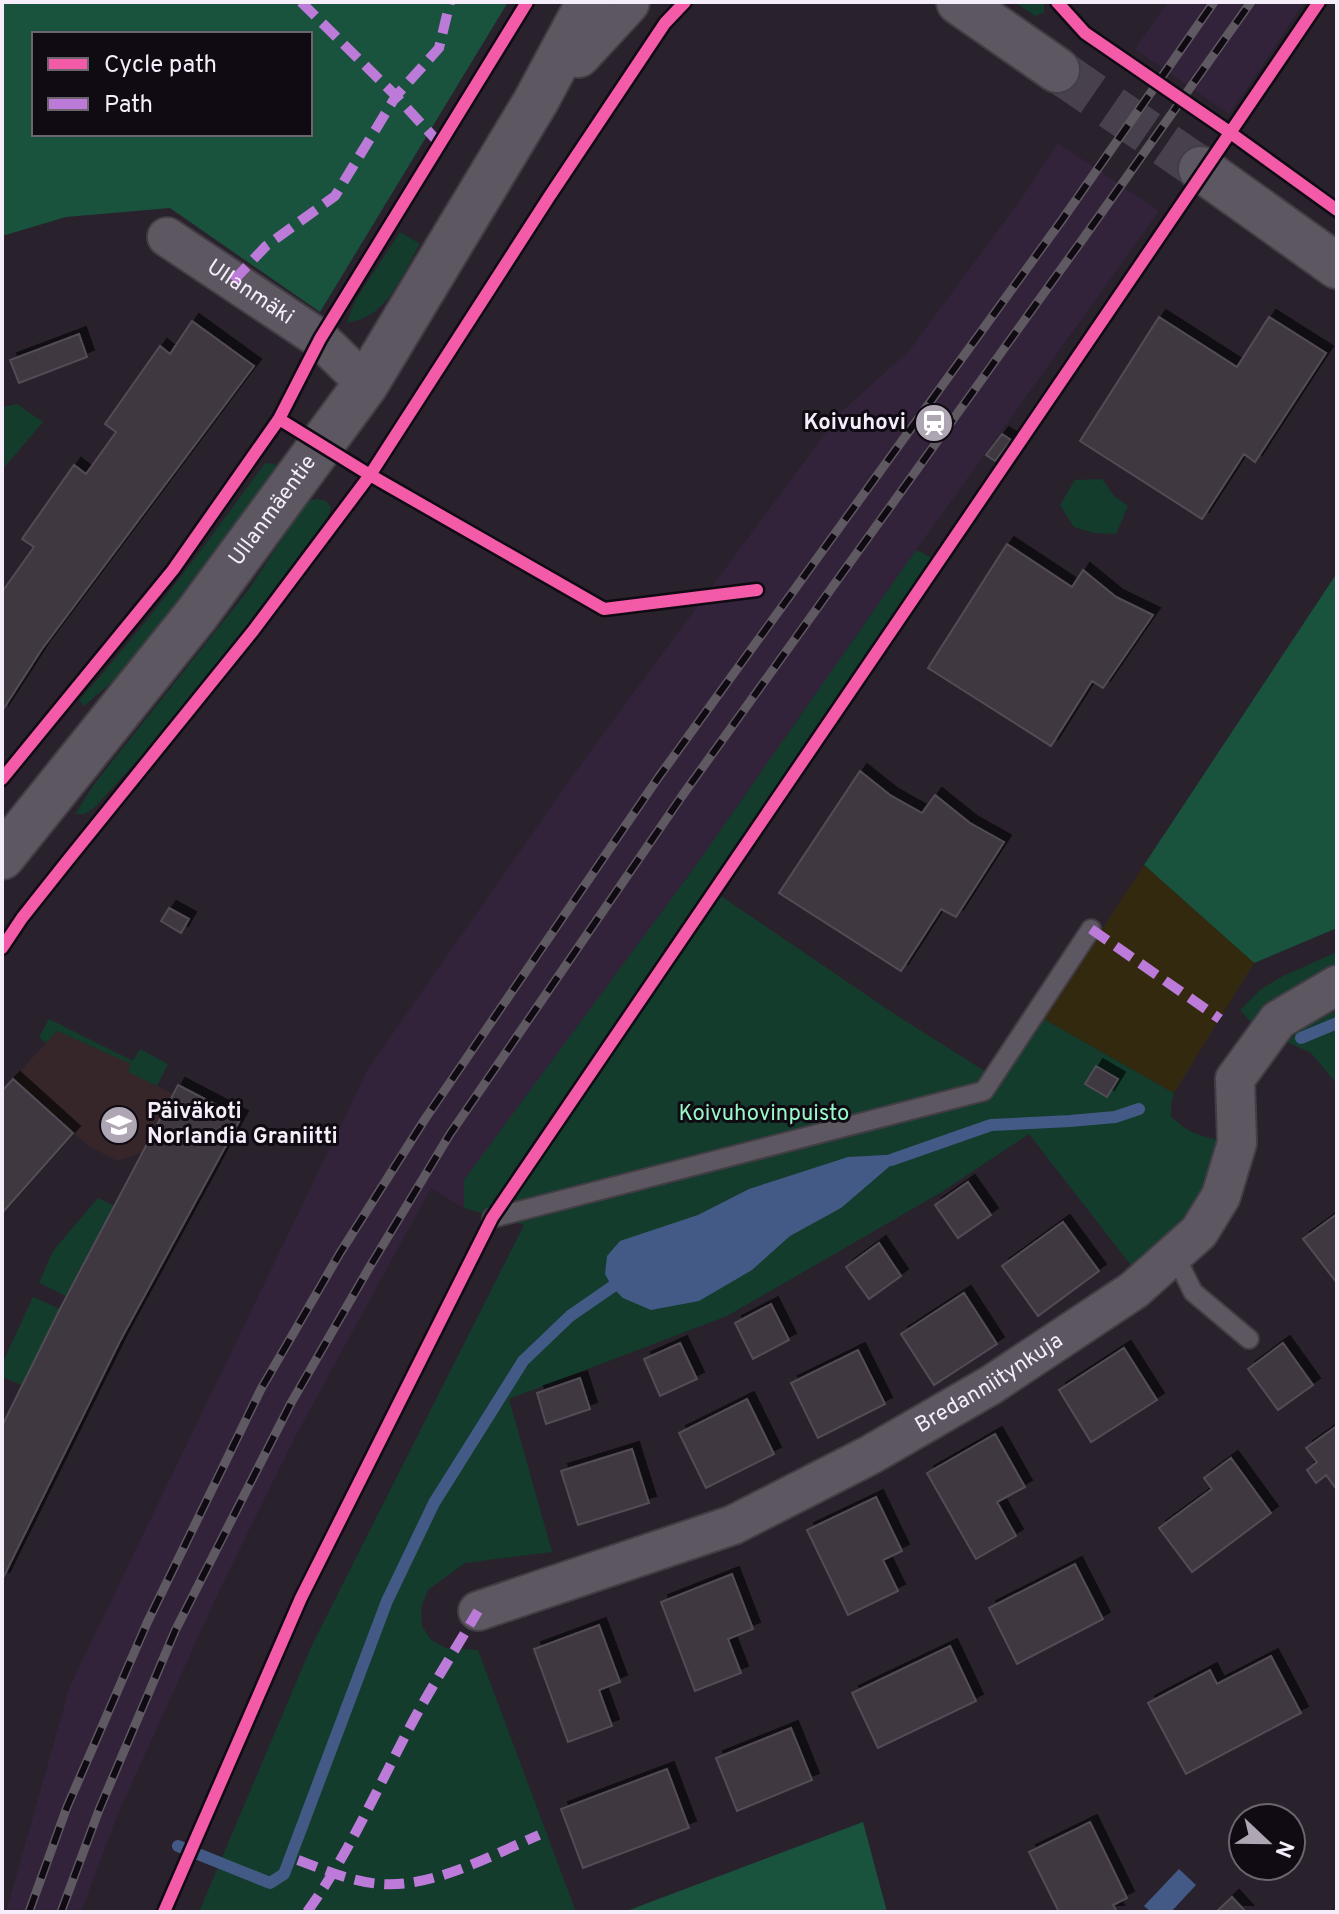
<svg xmlns="http://www.w3.org/2000/svg" width="1339" height="1914" viewBox="0 0 1339 1914" font-family="Overpass,sans-serif">
	<style>
		.built { fill: #32233a }
		.education { fill: #362529 }
		.green { fill: #133c2c }
		.forest { fill: #19533d; fill-rule: evenodd }
		.sand { fill: #32290e }
		.water { fill: #425a85 }
		.lines { fill: none; stroke-linecap: round; stroke-linejoin: round }
		.stream { stroke: #425a85; stroke-width: 12 }
		.building { fill: #3f3841; stroke: #524c56; stroke-width: 2; filter: url(#shadow) }
		.secondary-tunnel { stroke: #48404c; stroke-width: 44; stroke-dasharray: 44 22; stroke-linecap: butt }
		.lane-casing { stroke: #433d46; stroke-width: 22 }
		.street-casing { stroke: #433d46; stroke-width: 42 }
		.secondary-casing { stroke: #433d46; stroke-width: 48 }
		.lane { stroke: #5c5760; stroke-width: 18 }
		.street { stroke: #5c5760; stroke-width: 38 }
		.secondary { stroke: #5c5760; stroke-width: 44 }
		.rail-casing { stroke: #5f5962; stroke-width: 9 }
		.rail { stroke: #100a13; stroke-width: 6; stroke-dasharray: 18; stroke-linecap: butt }
		.quiet { stroke: #bd7bd9; stroke-width: 10; stroke-dasharray: 20 10; stroke-linecap: butt }
		.cycleway-casing { stroke: #100a13; stroke-width: 17 }
		.cycleway { stroke: #f35aa7; stroke-width: 12 }
		.labels { text-anchor: middle; dominant-baseline: central; stroke-width: 6; stroke-linejoin: round; paint-order: stroke }
		.street-label { font-size: 22px; fill: #f5edfa; stroke: #100a13 }
		.poi-label { font-size: 22px; font-weight: bold; fill: #f5edfa; stroke: #100a13; text-anchor: end }
		.park-label { font-size: 22px; fill: #99f8ca; stroke: #100a13 }
	</style>
	<defs>
		<filter id="shadow"><feDropShadow dx="7" dy="-7" stdDeviation="0" flood-color="#0009"/></filter>
	</defs>
	<rect width="100%" height="100%" fill="#29222d"/>
	<path class="built" d="M1168 2H1304L1262 66 1229 114 1135 49Z
		M1058 143 1159 211 916 550 694 868 465 1180 464 1208 431 1188 295 1437 219 1591 117 1816 81 1912H6L70 1686 368 1069 579 767 841 412 909 351 1024 195Z"/>
	<path class="education" d="M57 1031 132 1064 129 1072 173 1094 178 1085 241 1118 204 1185 143 1152 117 1161 89 1146 73 1133 2 1213V1091Z"/>
	<path class="green" d="M1015 2H1044V12L1035 16Z
		M400 232 420 244C406 268 392 304 366 317 360 320 353 321 347 323L355 301Z
		M17 404 43 422 2 470V407Z
		M265 463 275 464 279 471 133 664 84 706 79 700C147 625 206 544 265 463Z
		M1102 479 1113 495 1128 506 1116 534 1094 533 1074 527 1060 505 1075 480Z
		M317 499 326 501 331 507 328 517 272 596 176 718 95 807 85 814H75L95 783 249 589 307 501Z
		M916 550 943 563 712 890 896 1015 1002 1082 1044 1019 1174 1093 1171 1105V1116C1187 1133 1198 1135 1219 1140L1198 1209 1133 1268 1029 1134 940 1193 727 1316 509 1399 552 1552 465 1563 428 1590 421 1608 422 1626 431 1640 446 1648 478 1650 576 1912H199L312 1645 524 1225 464 1208V1180L694 868Z
		M1337 952V971L1270 1004 1252 1023 1240 1010 1261 989 1283 976Z
		M1337 1010V1084L1311 1053 1287 1042 1298 1031Z
		M49 1019 133 1061 140 1049 168 1064 157 1086 128 1072 131 1064 57 1031 46 1043 39 1037Z
		M98 1198 114 1206 66 1296 39 1283 53 1251Z
		M33 1297 60 1309 22 1385 2 1377V1364Z"/>
	<path class="forest" d="M2 2H508L320 312 170 208 66 217 2 236ZM34 34H310V134H34Z
		M1337 573V928L1254 963 1144 865Z
		M863 1822 887 1912H624Z"/>
	<path class="sand" d="M1144 865 1254 963 1174 1093 1044 1019Z"/>
	<path class="water" d="M904 1154 841 1208 790 1236 752 1270 699 1301 651 1310 623 1298 612 1287 605 1274 607 1256 620 1241 698 1215 749 1189 848 1157Z
		M1179 1869 1196 1885 1171 1912H1151L1144 1906Z"/>
	<g class="lines">
		<path class="stream" d="M1301 1038 1337 1023
			M891 1160 991 1125 1070 1121 1115 1117 1139 1109
			M178 1846 270 1883 284 1874 387 1601 434 1503 523 1361 570 1316 612 1287 627 1281"/>
	</g>
	<path class="building" d="M1159 317 1237 367 1269 317 1326 353 1255 462 1244 454 1202 519 1080 441Z
		M192 321 254 366 42 649 2 711V592L34 547 22 539 74 465 86 474 116 432 105 424 160 346 170 354Z
		M79 334 87 357 19 383 10 360Z
		M1002 434 1011 440 995 461 986 455Z
		M1007 544 1072 587 1083 570 1116 597 1153 615 1103 688 1092 681 1051 746 928 668Z
		M860 771 890 795 922 813 935 795 970 823 1004 842 956 917 941 909 901 971 779 893Z
		M169 908 189 919 181 933 161 921Z
		M1096 1066 1118 1079 1107 1097 1085 1084Z
		M13 1079 73 1133 2 1213V1091Z
		M178 1085 241 1118 120 1341 2 1580V1426L60 1309Z
		M968 1182 991 1215 958 1238 935 1205Z
		M1337 1214V1283L1303 1239Z
		M1063 1222 1099 1271 1038 1316 1002 1266Z
		M879 1243 901 1276 869 1299 846 1267Z
		M964 1293 997 1344 934 1385 901 1334Z
		M771 1304 789 1340 753 1359 735 1323Z
		M680 1343 697 1379 660 1396 644 1359Z
		M1283 1343 1313 1385 1278 1410 1248 1369Z
		M1124 1348 1157 1400 1091 1442 1059 1390Z
		M858 1350 885 1404 818 1438 791 1383Z
		M580 1378 590 1409 546 1424 537 1393Z
		M747 1399 774 1454 706 1488 679 1433Z
		M1337 1426V1490L1326 1475 1316 1483 1307 1470 1317 1462 1306 1448Z
		M995 1434 1025 1487 997 1502 1016 1536 976 1559 927 1473Z
		M632 1449 649 1503 578 1525 561 1471Z
		M1231 1458 1271 1513 1192 1572 1159 1528 1212 1489 1204 1478Z
		M876 1497 902 1551 883 1560 898 1591 848 1615 807 1530Z
		M1075 1564 1103 1619 1017 1664 989 1608Z
		M732 1574 753 1629 728 1639 741 1673 695 1691 661 1602Z
		M599 1625 620 1682 599 1690 612 1726 568 1742 534 1649Z
		M950 1646 976 1701 878 1748 852 1693Z
		M1271 1656 1301 1713 1186 1774 1148 1703 1210 1670 1217 1684Z
		M791 1728 812 1780 737 1811 716 1758Z
		M667 1769 689 1828 583 1868 561 1809Z
		M1090 1822 1127 1898 1113 1905 1117 1912H1059L1029 1852Z
		M1232 1897 1246 1912H1216Z"/>
	<g class="lines">
		<path class="secondary-tunnel" d="M1057 70 1201 169"/>
		<g class="lane-casing">
			<path id="lane" d="M492 1218 984 1091 1091 929
				M1174 1253 1193 1292 1249 1339"/>
		</g>
		<g class="street-casing">
			<g id="street">
				<path id="s1" d="M167 237 320 339 366 384"/>
				<path id="s2" d="M478 1611 733 1525 870 1455 991 1385 1134 1290 1199 1232 1221 1196 1237 1143 1235 1079 1278 1020 1337 985"/>
			</g>
		</g>
		<g class="secondary-casing">
			<g id="secondary">
				<path d="M959 2 1057 70"/>
				<path d="M578 55 627 2"/>
				<path d="M1201 169 1337 266"/>
				<path id="s3" d="M2 857 197 614 366 384 536 101 589 2"/>
			</g>
		</g>
		<use href="#lane" class="lane"/>
		<use href="#street" class="street"/>
		<use href="#secondary" class="secondary"/>
		<g class="rail-casing">
			<path id="rail" d="M29 1912 67 1807 147 1623 261 1389 340 1253 425 1119 658 778 1062 220 1214 2
				M61 1912 99 1810 175 1631 291 1403 369 1268 450 1134 682 796 1085 236 1251 2"/>
		</g>
		<use href="#rail" class="rail"/>
		<path class="quiet" d="M301 2 396 96 440 144
			M233 281 266 246 335 196 396 96 439 48 450 2
			M1091 929 1220 1019
			M298 1860C325 1870 352 1882 381 1884 433 1888 492 1855 539 1835
			M307 1912C352 1850 381 1779 418 1712 437 1678 458 1645 478 1611"/>
		<g class="cycleway-casing">
			<path id="cycleway" d="M1057 2 1085 33 1225 129 1337 210
				M279 419 370 475 604 609 757 590
				M2 779 173 570 279 419 320 339 527 2
				M2 948 22 918 68 860 253 631 370 475 549 197 665 23 685 2
				M164 1912 301 1598 492 1218 1319 2"/>
		</g>
		<use href="#cycleway" class="cycleway"/>
	</g>
	<defs>
		<g id="station-disc" transform="scale(2)"><circle r="9.5" fill="#aea6b2" stroke="#100a13"/><path d="M-3-6H3Q5-6 5-4V2Q5 4 3 4L4.5 6H3L1.5 4h-3L-3 6H-4.5L-3 4Q-5 4-5 2V-4Q-5-6-3-6ZM-3.5-4v3h7v-3ZM-3.5 1v1.5H-2V1ZM2 1v1.5H3.5V1Z" fill="#fff"/></g>
		<g id="school-disc" transform="scale(2)"><circle r="9.5" fill="#aea6b2" stroke="#100a13"/><path d="M0-5L7-2L0 1L-7-2ZM-4 1L0 2.5L4 1V4Q0 6-4 4Z" fill="#fff"/></g>
	</defs>
	<g fill-rule="evenodd">
		<use href="#station-disc" x="934" y="423"/>
		<use href="#school-disc" x="119" y="1125"/>
	</g>
	<g class="labels">
		<g class="street-label">
			<text stroke="none"><textPath href="#s1" startOffset="100">Ullanmäki</textPath></text>
			<text stroke="none"><textPath href="#s3" startOffset="440">Ullanmäentie</textPath></text>
			<text stroke="none"><textPath href="#s2" startOffset="562">Bredanniitynkuja</textPath></text>
		</g>
		<g class="poi-label">
			<text x="906" y="423">Koivuhovi</text>
			<text x="147" y="1112" text-anchor="start">Päiväkoti<tspan x="147" dy="25">Norlandia Graniitti</tspan></text>
		</g>
		<g class="park-label">
			<text x="764" y="1114">Koivuhovinpuisto</text>
		</g>
	</g>
	<rect width="1339" height="1914" fill="none" stroke="#f5edfa" stroke-width="8"/>
	<rect x="32" y="32" width="280" height="104" fill="#100a13" stroke="#6c656f" stroke-width="2"/>
	<rect x="48" y="58" width="40" height="12" fill="#f35aa7" stroke="#6c656f" stroke-width="2"/>
	<text x="104" y="72" font-size="24" fill="#f5edfa">Cycle path</text>
	<rect x="48" y="98" width="40" height="12" fill="#bd7bd9" stroke="#6c656f" stroke-width="2"/>
	<text x="104" y="112" font-size="24" fill="#f5edfa">Path</text>
	<g transform="translate(1267 1842) rotate(112)"><circle r="38" fill="#100a13" stroke="#6c656f" stroke-width="2"/>
	<path d="M0-6L14 30L0 20L-14 30Z" fill="#aea6b2"/>
	<text y="-12" font-size="22" font-weight="bold" text-anchor="middle" fill="#f5edfa">N</text>
	</g>
</svg>
